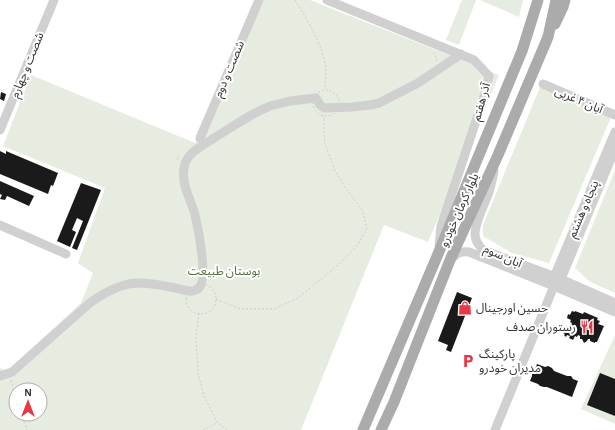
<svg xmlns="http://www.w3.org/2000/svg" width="615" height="430" viewBox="0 0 615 430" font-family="'Alegreya Sans','Noto Sans Arabic',sans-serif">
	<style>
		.green { fill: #e6ecdf; fill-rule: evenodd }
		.building { fill: #1a1a1a }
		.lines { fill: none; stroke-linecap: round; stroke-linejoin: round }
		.path { stroke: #cdcdcd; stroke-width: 1; stroke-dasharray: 2 2; stroke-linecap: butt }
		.minor { stroke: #d0d0d0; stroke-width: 9 }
		.major { stroke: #ababab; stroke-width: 11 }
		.labels { text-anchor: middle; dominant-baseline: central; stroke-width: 4; stroke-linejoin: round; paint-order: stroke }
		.street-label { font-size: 12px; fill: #333; stroke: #fff }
		.park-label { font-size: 12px; fill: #56703f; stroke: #fff }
		.poi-label { font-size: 12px; fill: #333; stroke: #fff; text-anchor: start }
	</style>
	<rect width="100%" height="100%" fill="#fff"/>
	<path class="green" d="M255 0H310L499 75 428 242 384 225 301 430H0V368L7 371 81 303 93 273 78 263 105 188 3 146 31 75 195 143ZM16 390H40V414H16Z
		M462 0H476L459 45 446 40Z
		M480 0H523L519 17Z
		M540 87 611 117 549 263 512 253 483 236V225Z
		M615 170V293L590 282 575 268Z
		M615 335V424L581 409Z"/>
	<path class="building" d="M1 92 6 94 4 101 0 99Z
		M0 151 6 154V151L58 173 53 186 51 185 48 194 0 174Z
		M0 181 34 196 29 206 7 196 5 200 0 199 2 195 0 194Z
		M81 183 101 190 77 250 72 248 83 221 77 218 72 230 76 232 70 247 57 241Z
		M457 292 472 298 451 352 446 350 448 345 438 341Z
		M572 311 575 312V311L583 314 584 312 598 318 597 320 600 321 598 324 604 326 597 342H595V343L590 341V339H588L587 341 584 343 582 339H580V336L578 335 577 337 575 336 573 340 569 338 570 336 567 335 566 337 564 335 565 334 563 333 566 326 570 327 572 323 570 322 571 320 567 318 568 314 570 315Z
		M537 364 545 367 548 366 552 368 554 371 567 376H571L573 379 578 381 572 397 547 387H544L540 386 538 384 530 381 532 376V373L534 369 536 367Z
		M600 373 615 379V416L587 405Z"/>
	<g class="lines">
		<path class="path" d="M295 0C308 21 322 43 326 68 326 75 325 82 325 89
			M434 52 437 61
			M313 103a13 13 0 1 1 26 0a13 13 0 1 1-26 0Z
			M178 160 177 157 180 155
			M186 299a15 15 0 1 1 30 0a15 15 0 1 1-30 0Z
			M216 299 240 309H274L298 298 337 266 357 246 367 228 362 210 347 190 335 171 325 144 324 132V116
			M199 313 196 337 198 373 204 396 217 422 227 430
			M11 380 16 400
			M21 414 27 430
			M203 430 217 423"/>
		<path class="minor" d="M327 0 474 60 489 76 485 94 441 226 439 246
			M543 84 615 115
			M0 130 54 0
			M200 138 259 0
			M494 171C493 178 491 185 489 192 485 204 475 222 475 234 475 240 479 246 483 250L561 279 615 303
			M0 225 66 254
			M450 260C457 254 459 251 469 252L554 286 615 312
			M558 283 561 279 615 149
			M0 376 12 372 91 302C104 293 120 284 136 283 149 283 162 285 175 288 180 289 185 291 190 291 192 292 196 290 198 289 209 281 198 227 195 215 191 199 181 185 184 168 185 159 192 152 200 147L238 123 255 113 270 106 290 101 316 98 320 105 324 108 351 107 370 105 379 103 418 83 461 54
			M495 430 554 286V277L615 132"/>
		<path class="major" d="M555 24 563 7 565 0
			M363 430 438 254 522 51 538 0
			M381 430 394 402 450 260 498 155 548 37 556 0"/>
	</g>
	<defs>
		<g id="shop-bare" transform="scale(1.08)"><path d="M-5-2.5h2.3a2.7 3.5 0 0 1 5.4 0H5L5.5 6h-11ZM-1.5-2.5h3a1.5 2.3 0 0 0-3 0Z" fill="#e63946" stroke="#fff" stroke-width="2.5" paint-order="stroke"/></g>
		<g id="restaurant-bare" transform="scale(1.08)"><path d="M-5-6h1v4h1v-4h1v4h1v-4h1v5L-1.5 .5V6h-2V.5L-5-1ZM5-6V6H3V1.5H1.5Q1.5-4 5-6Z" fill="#e63946" stroke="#fff" stroke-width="2.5" paint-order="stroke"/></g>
		<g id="parking-bare" transform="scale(1.08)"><path d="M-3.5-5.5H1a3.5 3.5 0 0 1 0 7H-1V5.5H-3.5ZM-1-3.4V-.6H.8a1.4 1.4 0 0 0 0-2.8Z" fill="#e63946" stroke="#fff" stroke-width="2.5" paint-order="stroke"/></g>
	</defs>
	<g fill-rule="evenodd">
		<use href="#shop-bare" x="465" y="308"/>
		<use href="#restaurant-bare" x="587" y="327"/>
		<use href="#parking-bare" x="468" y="361"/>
	</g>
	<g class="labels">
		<g class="street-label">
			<text transform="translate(27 65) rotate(-68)">شصت و چهارم</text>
			<text transform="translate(229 69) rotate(-67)">شصت و دوم</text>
			<text transform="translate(579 100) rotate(23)">آبان ۴ غربی</text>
			<text transform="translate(481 102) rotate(-74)">آذر هفتم</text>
			<text transform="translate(583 209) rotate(-67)">پنجاه و هشتم</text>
			<text transform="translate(459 210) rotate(-66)">بلوار کرمان خودرو</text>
			<text transform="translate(503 256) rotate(24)">آبان سوم</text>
		</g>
		<g class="park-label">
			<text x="224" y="271">بوستان طبیعت</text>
		</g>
		<g class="poi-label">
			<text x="476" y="308">حسین اورجینال</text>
			<text x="576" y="327" text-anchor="end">رستوران صدف</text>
			<text x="479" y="354">پارکینگ<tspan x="479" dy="14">مدیران خودرو</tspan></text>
		</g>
	</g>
	<g transform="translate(28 402)"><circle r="19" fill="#ffffff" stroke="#adadad"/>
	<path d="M0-3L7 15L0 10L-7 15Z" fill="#e63946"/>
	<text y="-6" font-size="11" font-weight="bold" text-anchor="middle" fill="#333333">N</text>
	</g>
</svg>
